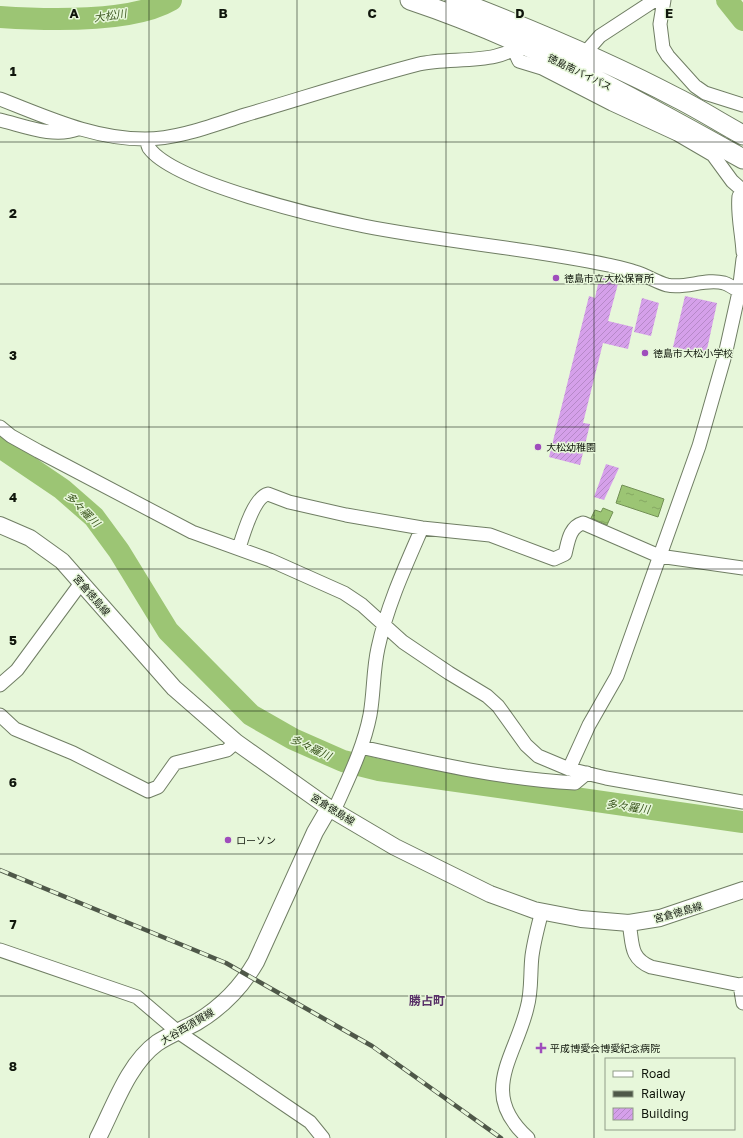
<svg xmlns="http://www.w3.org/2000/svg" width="743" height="1138" viewBox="0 0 743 1138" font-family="'Golos Text','Noto Sans JP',sans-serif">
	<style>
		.water { fill: url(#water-ripples); stroke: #729055 }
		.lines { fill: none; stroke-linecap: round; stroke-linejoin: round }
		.river { stroke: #9cc574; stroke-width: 22 }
		.building { fill: url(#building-hatch) }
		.minor-casing { stroke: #707e64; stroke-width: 15 }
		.major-casing { stroke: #707e64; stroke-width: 18 }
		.highway-casing { stroke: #707e64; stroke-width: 21 }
		.minor { stroke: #fff; stroke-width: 13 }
		.major { stroke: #fff; stroke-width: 16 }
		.highway { stroke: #fff; stroke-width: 19 }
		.rail-casing { stroke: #4f5849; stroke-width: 4.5 }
		.rail { stroke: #e7f7da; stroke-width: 3; stroke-dasharray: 9; stroke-linecap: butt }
		.grid { fill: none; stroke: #10160c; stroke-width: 1; stroke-opacity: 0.55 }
		.poi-dot { fill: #9f4dbc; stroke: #e7f7da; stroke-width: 1.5 }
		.labels { text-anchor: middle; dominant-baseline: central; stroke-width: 3; stroke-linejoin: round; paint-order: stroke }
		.street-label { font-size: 10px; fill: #10160c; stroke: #e7f7da }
		.poi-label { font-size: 10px; fill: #10160c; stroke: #e7f7da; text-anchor: start }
		.water-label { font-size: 11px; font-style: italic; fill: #3c571f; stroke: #e7f7da }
		.quarter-label { font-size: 12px; font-weight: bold; fill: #583067; stroke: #e7f7da }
		.grid-label { font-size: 13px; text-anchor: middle; font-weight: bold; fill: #10160c; stroke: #e7f7da; stroke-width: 3; stroke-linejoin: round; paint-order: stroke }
	</style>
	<defs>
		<pattern id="water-ripples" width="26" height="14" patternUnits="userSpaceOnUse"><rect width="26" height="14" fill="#9cc574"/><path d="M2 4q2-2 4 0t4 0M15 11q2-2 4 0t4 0" fill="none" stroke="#85a863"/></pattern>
		<pattern id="building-hatch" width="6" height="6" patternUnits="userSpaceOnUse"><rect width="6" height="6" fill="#d5a0ea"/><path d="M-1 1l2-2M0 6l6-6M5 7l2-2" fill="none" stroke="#b689c8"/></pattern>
	</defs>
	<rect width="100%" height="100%" fill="#e7f7da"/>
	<path class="water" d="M622 485 664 499 658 517 616 503Z
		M603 508 613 512 607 525 591 518 595 510 601 512Z"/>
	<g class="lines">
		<path class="river" d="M727 0 743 20
			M0 17C45 20 132 23 171 0
			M0 447 62 489 94 517 119 551 168 631 251 715 293 739 343 761 379 770 743 822"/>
	</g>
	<path class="building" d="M600 275 619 280 608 321 633 327 628 349 603 343 583 423 590 424 580 465 549 457 589 296 595 298Z
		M685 296 717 303 706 354 673 347Z
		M642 298 659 303 651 336 634 332Z
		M606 464 619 468 604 500 594 497Z"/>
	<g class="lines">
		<g class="minor-casing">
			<path id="minor" d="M664 0 660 24 663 48 668 56 695 86 705 93 743 105
				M514 50 519 61 542 68 612 104 677 134 713 155 732 181 740 188
				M585 53 600 36 655 0
				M0 99C47 117 93 139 145 139 178 139 213 125 245 115 303 98 361 79 419 64 452 56 504 67 525 39
				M0 120C25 126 53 138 78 129
				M146 139C147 142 148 146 149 148 174 183 320 217 364 226 445 242 527 248 608 265 617 267 627 269 635 272 646 275 656 282 667 285 686 289 705 278 724 283 730 285 737 290 743 294
				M739 196C737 214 742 233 743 252
				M0 427 11 436 38 451 192 532 270 560 344 593 362 605 403 642 449 673 487 696 498 706 526 745 538 756 569 769 606 778 743 802
				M239 548C243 535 254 497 268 494L289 502 346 515 422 528 490 535 554 559 565 554C568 543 569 527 583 523L659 556 743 568
				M0 685 17 670 81 583
				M0 715 15 729 73 753 148 791 158 787 175 763 227 750 236 742
				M361 747C432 763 502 779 575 783L587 773
				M569 769 589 725 617 676 699 446 725 355 739 292 743 259
				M329 808 337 804C350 775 364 746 370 715 374 693 373 670 378 648 387 606 405 567 422 528
				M629 923C633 943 629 958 651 967L740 985 743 984
				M0 950 137 997 178 1032 310 1122 323 1138
				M740 985 743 1003
				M528 1138C478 1093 515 1058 527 1008 532 991 530 973 532 956 534 941 538 926 542 911"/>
		</g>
		<g class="major-casing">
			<path id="major" d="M0 525 30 538 62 561 174 688 236 742 329 808 395 847 490 894 534 910 581 919 629 923 660 918 743 890
				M98 1138C114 1107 128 1064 157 1043 169 1035 184 1029 197 1022 222 1007 242 986 256 962L315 832 329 808"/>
		</g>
		<g class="highway-casing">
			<path id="highway" d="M410 0C527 39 636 99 743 159
				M455 0C530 29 605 60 677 98 699 109 721 123 743 135"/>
		</g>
		<use href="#minor" class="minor"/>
		<use href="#major" class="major"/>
		<use href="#highway" class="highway"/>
		<g class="rail-casing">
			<path id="rail" d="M0 870 226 963 372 1046 501 1138"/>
		</g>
		<use href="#rail" class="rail"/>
	</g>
	<path class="grid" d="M149 0V1138M297 0V1138M446 0V1138M594 0V1138M0 142H743M0 284H743M0 427H743M0 569H743M0 711H743M0 854H743M0 996H743"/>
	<g class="poi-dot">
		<circle cx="556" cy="278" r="4"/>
		<circle cx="645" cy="353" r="4"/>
		<circle cx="538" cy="447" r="4"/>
		<circle cx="228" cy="840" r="4"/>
		<path d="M539 1042h4v4h4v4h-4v4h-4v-4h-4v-4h4z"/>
	</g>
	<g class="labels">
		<g class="street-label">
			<text transform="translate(580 72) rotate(26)">徳島南バイパス</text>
			<text transform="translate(92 595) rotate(49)">宮倉徳島線</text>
			<text transform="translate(333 809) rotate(32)">宮倉徳島線</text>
			<text transform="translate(678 912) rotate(-16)">宮倉徳島線</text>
			<text transform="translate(187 1026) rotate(-31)">大谷西須賀線</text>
		</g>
		<g class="poi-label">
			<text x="564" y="278">徳島市立大松保育所</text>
			<text x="653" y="353">徳島市大松小学校</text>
			<text x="546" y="447">大松幼稚園</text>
			<text x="236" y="840">ローソン</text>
			<text x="550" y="1048">平成博愛会博愛紀念病院</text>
		</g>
		<g class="water-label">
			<text transform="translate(110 15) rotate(-8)">大松川</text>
			<text transform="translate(83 509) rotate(45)">多々羅川</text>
			<text transform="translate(311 747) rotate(25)">多々羅川</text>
			<text transform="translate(628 806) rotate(8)">多々羅川</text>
		</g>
		<g class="quarter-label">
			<text x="427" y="1000">勝占町</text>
		</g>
	</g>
	<g class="grid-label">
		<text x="74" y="18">A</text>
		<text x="223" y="18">B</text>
		<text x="372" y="18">C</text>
		<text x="520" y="18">D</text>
		<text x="669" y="18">E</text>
		<text x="13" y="76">1</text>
		<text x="13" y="218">2</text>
		<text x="13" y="360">3</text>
		<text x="13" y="502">4</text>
		<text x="13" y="645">5</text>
		<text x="13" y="787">6</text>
		<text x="13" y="929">7</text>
		<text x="13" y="1071">8</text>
	</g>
	<rect x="605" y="1058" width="130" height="72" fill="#e7f7da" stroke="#919d88"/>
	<rect x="613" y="1071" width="20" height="6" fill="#ffffff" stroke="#919d88"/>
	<text x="641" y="1078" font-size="12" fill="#10160c">Road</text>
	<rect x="613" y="1091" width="20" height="6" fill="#4f5849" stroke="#919d88"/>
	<text x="641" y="1098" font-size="12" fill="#10160c">Railway</text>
	<rect x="613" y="1108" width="20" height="12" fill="url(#building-hatch)" stroke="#919d88"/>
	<text x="641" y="1118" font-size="12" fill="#10160c">Building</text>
</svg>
